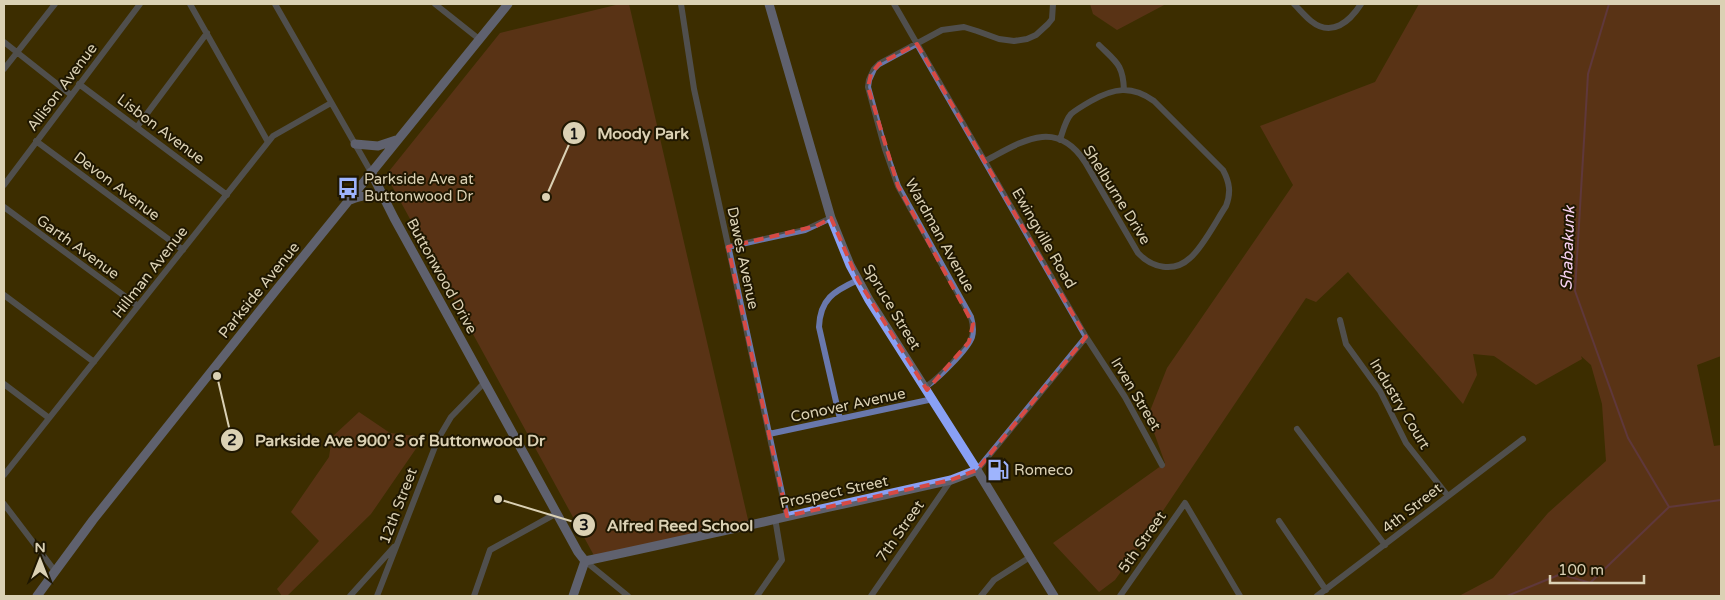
<svg xmlns="http://www.w3.org/2000/svg" width="1725" height="600" viewBox="0 0 1725 600" font-family="'Varela Round',sans-serif">
	<style>
		.green { fill: #7c3b30 }
		.lines { fill: none; stroke-linecap: round; stroke-linejoin: round }
		.stream { stroke: #8a4583; stroke-width: 2 }
		.street { stroke: #6978ac; stroke-width: 6 }
		.secondary { stroke: #89a0f4; stroke-width: 9 }
		.marked { fill: none; stroke: #d74a44; stroke-width: 4; stroke-dasharray: 10 6; stroke-linejoin: round }
		.labels { text-anchor: middle; dominant-baseline: central; stroke-width: 4; stroke-linejoin: round; paint-order: stroke }
		.street-label { font-size: 15px; fill: #dbd1b4; stroke: #1f1701 }
		.poi-label { font-size: 15px; fill: #dbd1b4; stroke: #1f1701; text-anchor: start }
		.water-label { font-size: 16px; font-style: italic; fill: #fad3f4; stroke: #1f1701 }
		.leader { fill: none; stroke: #dbd1b4; stroke-width: 2 }
		.callout-dot { fill: #dbd1b4; stroke: #1f1701; stroke-width: 2 }
		.mark-label { font-size: 15px; text-anchor: middle; font-weight: bold; fill: #111 }
		.callout-label { font-size: 16px; text-anchor: middle; font-weight: bold; fill: #dbd1b4; stroke: #1f1701; stroke-width: 4; stroke-linejoin: round; paint-order: stroke }
	</style>
	<rect width="100%" height="100%" fill="#3c2e00"/>
	<path class="green" d="M620 4H629L749 524 597 561 386 175 500 33Z
		M1090 4H1166L1117 30 1093 14Z
		M1419 4H1721V356L1697 365 1714 446 1721 445V596H1459L1493 578 1548 513 1606 461 1602 404 1591 365 1581 356 1582 359 1536 385 1494 356 1473 354 1477 375 1463 404 1348 272 1316 302 1306 298 1144 539 1115 580 1099 592 1053 543 1165 463 1148 416 1167 368 1293 185 1260 126 1375 82Z
		M359 412 390 433 424 437 371 514 287 596H282L277 589 319 541 291 512 329 457 332 437Z"/>
	<g class="lines">
		<path class="stream" d="M1609 4 1588 74 1575 291 1628 438 1669 507
			M1669 507 1721 500
			M1507 596 1561 574 1590 583 1669 507"/>
		<path class="street" d="M190 4 268 142
			M275 4 371 172
			M435 4 479 39
			M681 4 694 89 787 516
			M894 4 1086 337 1125 397 1162 465
			M1294 4C1300 10 1305 16 1311 21 1332 38 1350 21 1361 4
			M4 42 71 95
			M1099 45C1116 62 1123 64 1124 90
			M4 69 55 4
			M79 84 227 195
			M137 127 207 33
			M36 141 183 250
			M985 161C1021 142 1056 117 1085 162L1138 253C1152 268 1174 273 1190 258 1203 247 1216 221 1226 206 1231 193 1230 183 1223 170L1154 101C1131 85 1114 88 1091 101 1084 105 1077 109 1071 114 1065 121 1063 131 1060 140
			M4 185 140 4
			M4 207 138 306
			M728 247 805 230 831 218
			M4 295 94 362
			M1340 320 1346 344 1380 391 1406 443 1448 496
			M4 384 49 418
			M925 387C936 381 968 349 972 337 974 330 973 324 971 317L898 186 885 149 868 87 869 80 874 69 879 64 942 30 964 27 977 31 999 39 1014 41 1027 39 1036 35 1048 24 1052 19 1053 4
			M840 419 819 327C820 299 834 291 858 280
			M1297 429 1385 545
			M769 434 933 399
			M977 470 1086 337
			M4 475 273 136 331 103
			M4 504 55 571
			M1279 521 1326 590
			M585 561 628 596
			M350 596 394 547
			M377 596 438 439 451 417 485 382
			M474 596 490 550 557 513
			M757 596 782 560 775 518
			M871 596 951 480
			M981 596 994 580 1030 557
			M1120 596 1185 503 1240 596
			M1317 596 1523 439"/>
		<path class="secondary" d="M769 4 831 218 850 265 869 300 977 470 1054 596
			M355 144 378 146 396 140
			M371 172 394 218 578 552 585 561
			M350 200C363 195 370 194 384 198
			M585 561C708 535 829 507 951 480L977 470
			M37 596 93 520 277 289 508 4
			M573 596 585 561"/>
	</g>
	<path d="M0 0H1725V600H0ZM917 44 1086 337 977 470 951 480 787 516 728 247 816 226 831 218 858 280 927 390 969 342 973 324 898 186 868 87 871 74 879 64Z" fill="#3c2e00" fill-opacity=".55" fill-rule="evenodd"/>
	<path class="marked" d="M917 44 1086 337 977 470 951 480 787 516 728 247 816 226 831 218 858 280 927 390 969 342 973 324 898 186 868 87 871 74 879 64Z"/>
	<defs>
		<g id="bus-bare" transform="scale(1.725)"><path d="M-5-6H5V4H4V6H2V4H-2V6H-4V4H-5ZM-3.5-4V0h7V-4ZM-3.5 1.2v1.5H-2V1.2ZM2 1.2v1.5H3.5V1.2Z" fill="#9eb4fd" stroke="#1f1701" stroke-width="2.5" paint-order="stroke"/></g>
		<g id="fuel-bare" transform="scale(1.725)"><path d="M-5.5-6h7V0h2V4h1.3V-2.5L3-4.5l.8-.8L6-3V5H2.5V1h-1V6h-7ZM-4.2-4.7v3.2H.2V-4.7Z" fill="#9eb4fd" stroke="#1f1701" stroke-width="2.5" paint-order="stroke"/></g>
	</defs>
	<g fill-rule="evenodd">
		<use href="#bus-bare" x="348" y="188"/>
		<use href="#fuel-bare" x="998" y="470"/>
	</g>
	<g class="labels">
		<g class="street-label">
			<text transform="translate(62 87) rotate(-53)">Allison Avenue</text>
			<text transform="translate(161 129) rotate(37)">Lisbon Avenue</text>
			<text transform="translate(117 186) rotate(37)">Devon Avenue</text>
			<text transform="translate(1117 195) rotate(58)">Shelburne Drive</text>
			<text transform="translate(940 235) rotate(61)">Wardman Avenue</text>
			<text transform="translate(1044 238) rotate(60)">Ewingville Road</text>
			<text transform="translate(78 247) rotate(36)">Garth Avenue</text>
			<text transform="translate(743 258) rotate(78)">Dawes Avenue</text>
			<text transform="translate(150 272) rotate(-52)">Hillman Avenue</text>
			<text transform="translate(442 276) rotate(61)">Buttonwood Drive</text>
			<text transform="translate(259 290) rotate(-51)">Parkside Avenue</text>
			<text transform="translate(892 307) rotate(59)">Spruce Street</text>
			<text transform="translate(1136 394) rotate(59)">Irven Street</text>
			<text transform="translate(1400 404) rotate(59)">Industry Court</text>
			<text transform="translate(848 405) rotate(-12)">Conover Avenue</text>
			<text transform="translate(834 492) rotate(-12)">Prospect Street</text>
			<text transform="translate(398 506) rotate(-69)">12th Street</text>
			<text transform="translate(1412 508) rotate(-38)">4th Street</text>
			<text transform="translate(900 531) rotate(-55)">7th Street</text>
			<text transform="translate(1142 542) rotate(-55)">5th Street</text>
		</g>
		<g class="poi-label">
			<text x="364" y="179">Parkside Ave at<tspan x="364" dy="17">Buttonwood Dr</tspan></text>
			<text x="1014" y="470">Romeco</text>
		</g>
		<g class="water-label">
			<text transform="translate(1568 248) rotate(-88)">Shabakunk</text>
		</g>
	</g>
	<path class="leader" d="M546 197L574 133M217 376L232 440M498 499L584 525"/>
	<g class="callout-dot">
		<circle cx="546" cy="197" r="5"/>
		<circle cx="217" cy="376" r="5"/>
		<circle cx="498" cy="499" r="5"/>
		<circle cx="574" cy="133" r="12"/>
		<circle cx="232" cy="440" r="12"/>
		<circle cx="584" cy="525" r="12"/>
	</g>
	<g class="mark-label">
		<text x="574" y="139">1</text>
		<text x="232" y="445">2</text>
		<text x="584" y="530">3</text>
	</g>
	<g class="callout-label">
		<text x="643" y="139">Moody Park</text>
		<text x="400" y="446">Parkside Ave 900' S of Buttonwood Dr</text>
		<text x="680" y="531">Alfred Reed School</text>
	</g>
	<rect width="1725" height="600" fill="none" stroke="#dbd1b4" stroke-width="10"/>
	<g transform="translate(40 560)" stroke="#1f1701" stroke-width="4" paint-order="stroke">
	<path d="M0-4L9 19L0 12L-9 19Z" fill="#dbd1b4"/>
	<text y="-8" font-size="14" font-weight="bold" text-anchor="middle" fill="#dbd1b4">N</text>
	</g>
	<path d="M1550 575v8h94v-8" fill="none" stroke="#dbd1b4" stroke-width="2.5"/>
	<text x="1558" y="575" font-size="15" fill="#dbd1b4" stroke="#1f1701" stroke-width="4" paint-order="stroke">100 m</text>
</svg>
